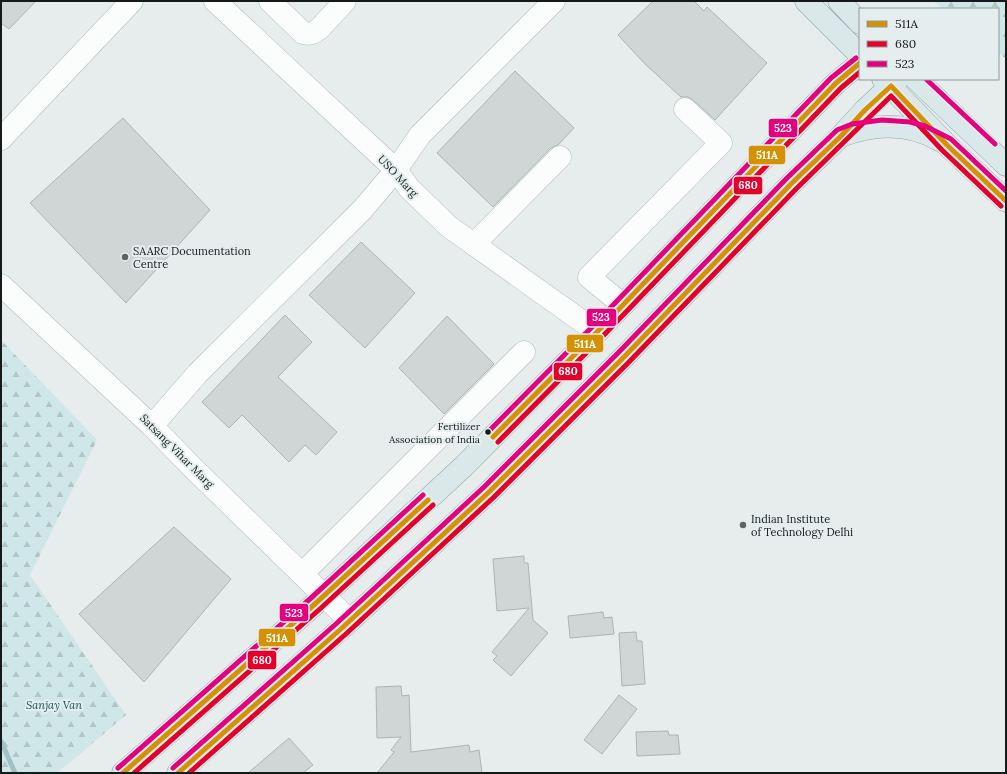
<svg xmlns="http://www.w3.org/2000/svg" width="1007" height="774" viewBox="0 0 1007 774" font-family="Lora,serif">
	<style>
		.forest { fill: url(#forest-firs) }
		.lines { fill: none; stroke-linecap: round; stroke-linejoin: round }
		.stream { stroke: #a2c1c4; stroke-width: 5 }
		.building { fill: #d0d5d5; stroke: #afb3b3 }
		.minor-casing { stroke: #b5b9b9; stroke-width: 23 }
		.major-casing { stroke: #90a6a8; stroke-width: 23 }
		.minor { stroke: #fbfcfc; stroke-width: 22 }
		.major { stroke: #dbe8e9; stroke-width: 22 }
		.bus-1-casing { stroke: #e5eeef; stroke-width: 8 }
		.bus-2-casing { stroke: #e5eeef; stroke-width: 8 }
		.bus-3-casing { stroke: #e5eeef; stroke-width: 8 }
		.bus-1 { stroke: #d59104; stroke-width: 5 }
		.bus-2 { stroke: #e4002b; stroke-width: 5 }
		.bus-3 { stroke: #e5007d; stroke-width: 5 }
		.poi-dot { fill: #5f6363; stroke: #e5eeef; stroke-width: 1.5 }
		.bus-dot { fill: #161919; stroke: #e5eeef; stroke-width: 1.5 }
		.labels { text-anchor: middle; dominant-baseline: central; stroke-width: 4; stroke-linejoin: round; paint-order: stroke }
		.bus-label { font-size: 10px; fill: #161919; stroke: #e5eeef; text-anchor: end }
		.street-label { font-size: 11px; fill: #161919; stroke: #e5eeef }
		.poi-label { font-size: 11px; fill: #161919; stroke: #e5eeef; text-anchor: start }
		.park-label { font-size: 11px; font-style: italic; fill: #125256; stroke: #e5eeef }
		.line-badge { stroke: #e5eeef; stroke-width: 1.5 }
		.badge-label { font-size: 11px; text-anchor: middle; font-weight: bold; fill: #fff }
	</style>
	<defs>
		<pattern id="forest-firs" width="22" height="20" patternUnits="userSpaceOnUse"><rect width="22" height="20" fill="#d0e7e9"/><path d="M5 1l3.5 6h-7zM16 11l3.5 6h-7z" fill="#b2c6c7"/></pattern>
	</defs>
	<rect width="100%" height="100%" fill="#e7eced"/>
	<path class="forest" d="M933 1H1006V59L998 53V9H943Z
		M1 340 97 440 30 575 126 715 57 773H1Z"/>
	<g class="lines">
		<path class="stream" d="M1 741 15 773"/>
	</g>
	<path class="building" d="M1 1H36L9 29 1 23Z
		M653 1H694L704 11 707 7 767 63 715 120 693 100 688 97H681L645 64 618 35Z
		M515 71 574 128 558 145 551 148 493 207 437 153Z
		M123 118 210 210 126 303 30 203Z
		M361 242 415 293 365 348 309 295Z
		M285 315 312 342 278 377 337 432 316 455 305 445 289 462 242 415 229 428 202 402Z
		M447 316 494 364 444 414 399 368Z
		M174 527 231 579 144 682 79 614Z
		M524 556V563H528L533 620 548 633 511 676 493 660 497 656 492 652 529 608 497 611 493 559Z
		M603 612 604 618 612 617 614 634 570 638 568 616Z
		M636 632 637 641H642L645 684 622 686 619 633Z
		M401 686 402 696 409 695 411 752 469 745 470 752 479 750 482 773H377L394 752 391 750 401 737 377 738 376 687Z
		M619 695 637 709 602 754 584 740Z
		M668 731 669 735H678L680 754 637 756 636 732Z
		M289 738 313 765 303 773H248Z"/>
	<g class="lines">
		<g class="minor-casing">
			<path id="minor" d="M215 1 396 170 409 188 448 226 597 332
				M270 1 303 33C310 35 314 33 320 28L345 1
				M1 139 132 1
				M474 244 560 157
				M1 285 152 426 194 469 350 621
				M623 305 589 277 721 143 685 109
				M152 426 198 373 362 210 396 170 420 135 554 1
				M302 574 524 352"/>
		</g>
		<g class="major-casing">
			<path id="major" d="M806 1 860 55
				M839 1 860 23
				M883 79 947 145 1006 201
				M916 79 1006 165
				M841 136C873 124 908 122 939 140
				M123 773 316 603 464 466 597 332 836 83 860 63
				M178 773 342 628 489 492 623 358 792 183 841 136 865 110 898 79"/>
		</g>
		<use href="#minor" class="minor"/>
		<use href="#major" class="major"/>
		<g class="bus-1-casing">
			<path id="bus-1" d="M493 437 597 332 836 83 860 63
				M123 773 316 603 428 500
				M178 773 342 628 489 492 623 358 792 183 841 136 865 110 891 86 947 145 1006 201"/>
		</g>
		<g class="bus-2-casing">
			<path id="bus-2" d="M498 442 602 337 841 88 860 72
				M134 773 321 608 433 505
				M189 773 347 633 494 497 628 363 797 188 891 96 942 150 1001 206"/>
		</g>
		<g class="bus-3-casing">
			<path id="bus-3" d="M926 79 995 144
				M488 432 592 327 831 78 856 58
				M118 768 311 598 423 495
				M173 768 337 623 484 487 618 353 787 178 837 130 852 124 882 120 910 122 925 126 951 139 1006 191"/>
		</g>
		<use href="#bus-1" class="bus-1"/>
		<use href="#bus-2" class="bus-2"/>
		<use href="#bus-3" class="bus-3"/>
	</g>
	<g class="poi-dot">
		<circle cx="125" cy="257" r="4"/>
		<circle cx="743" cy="525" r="4"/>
	</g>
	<circle class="bus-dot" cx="488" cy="432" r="3.5"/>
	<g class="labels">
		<g class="bus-label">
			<text x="480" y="426">Fertilizer<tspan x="480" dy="13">Association of India</tspan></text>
		</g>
		<g class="street-label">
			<text transform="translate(398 176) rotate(47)">USO Marg</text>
			<text transform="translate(177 451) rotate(45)">Satsang Vihar Marg</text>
		</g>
		<g class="poi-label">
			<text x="133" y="251">SAARC Documentation<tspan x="133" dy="13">Centre</tspan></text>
			<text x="751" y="519">Indian Institute<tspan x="751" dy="13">of Technology Delhi</tspan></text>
		</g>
		<g class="park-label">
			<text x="54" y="705">Sanjay Van</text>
		</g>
	</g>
	<g class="line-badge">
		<rect x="768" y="118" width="30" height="20" rx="4" fill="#e5007d"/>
		<rect x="748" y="145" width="38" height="20" rx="4" fill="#d59104"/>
		<rect x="733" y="176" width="30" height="19" rx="4" fill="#e4002b"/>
		<rect x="586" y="308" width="31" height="19" rx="4" fill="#e5007d"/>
		<rect x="566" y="334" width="38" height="19" rx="4" fill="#d59104"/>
		<rect x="553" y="362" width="30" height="19" rx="4" fill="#e4002b"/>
		<rect x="279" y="603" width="30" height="19" rx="4" fill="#e5007d"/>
		<rect x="258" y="628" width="38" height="19" rx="4" fill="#d59104"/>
		<rect x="247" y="650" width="30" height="20" rx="4" fill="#e4002b"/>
	</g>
	<g class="badge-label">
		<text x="783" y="132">523</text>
		<text x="767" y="159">511A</text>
		<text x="748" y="189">680</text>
		<text x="601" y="321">523</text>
		<text x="585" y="348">511A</text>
		<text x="568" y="375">680</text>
		<text x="294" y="617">523</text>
		<text x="277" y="642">511A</text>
		<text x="262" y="664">680</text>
	</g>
	<rect width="1007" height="774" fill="none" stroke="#161919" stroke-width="4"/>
	<rect x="859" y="8" width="140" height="72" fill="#e5eeef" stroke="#929999"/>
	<rect x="867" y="21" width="20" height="6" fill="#d59104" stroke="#929999"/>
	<text x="895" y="28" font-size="12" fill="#161919">511A</text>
	<rect x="867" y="41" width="20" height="6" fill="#e4002b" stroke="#929999"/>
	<text x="895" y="48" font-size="12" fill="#161919">680</text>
	<rect x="867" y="61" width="20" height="6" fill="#e5007d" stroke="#929999"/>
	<text x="895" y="68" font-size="12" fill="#161919">523</text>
</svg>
